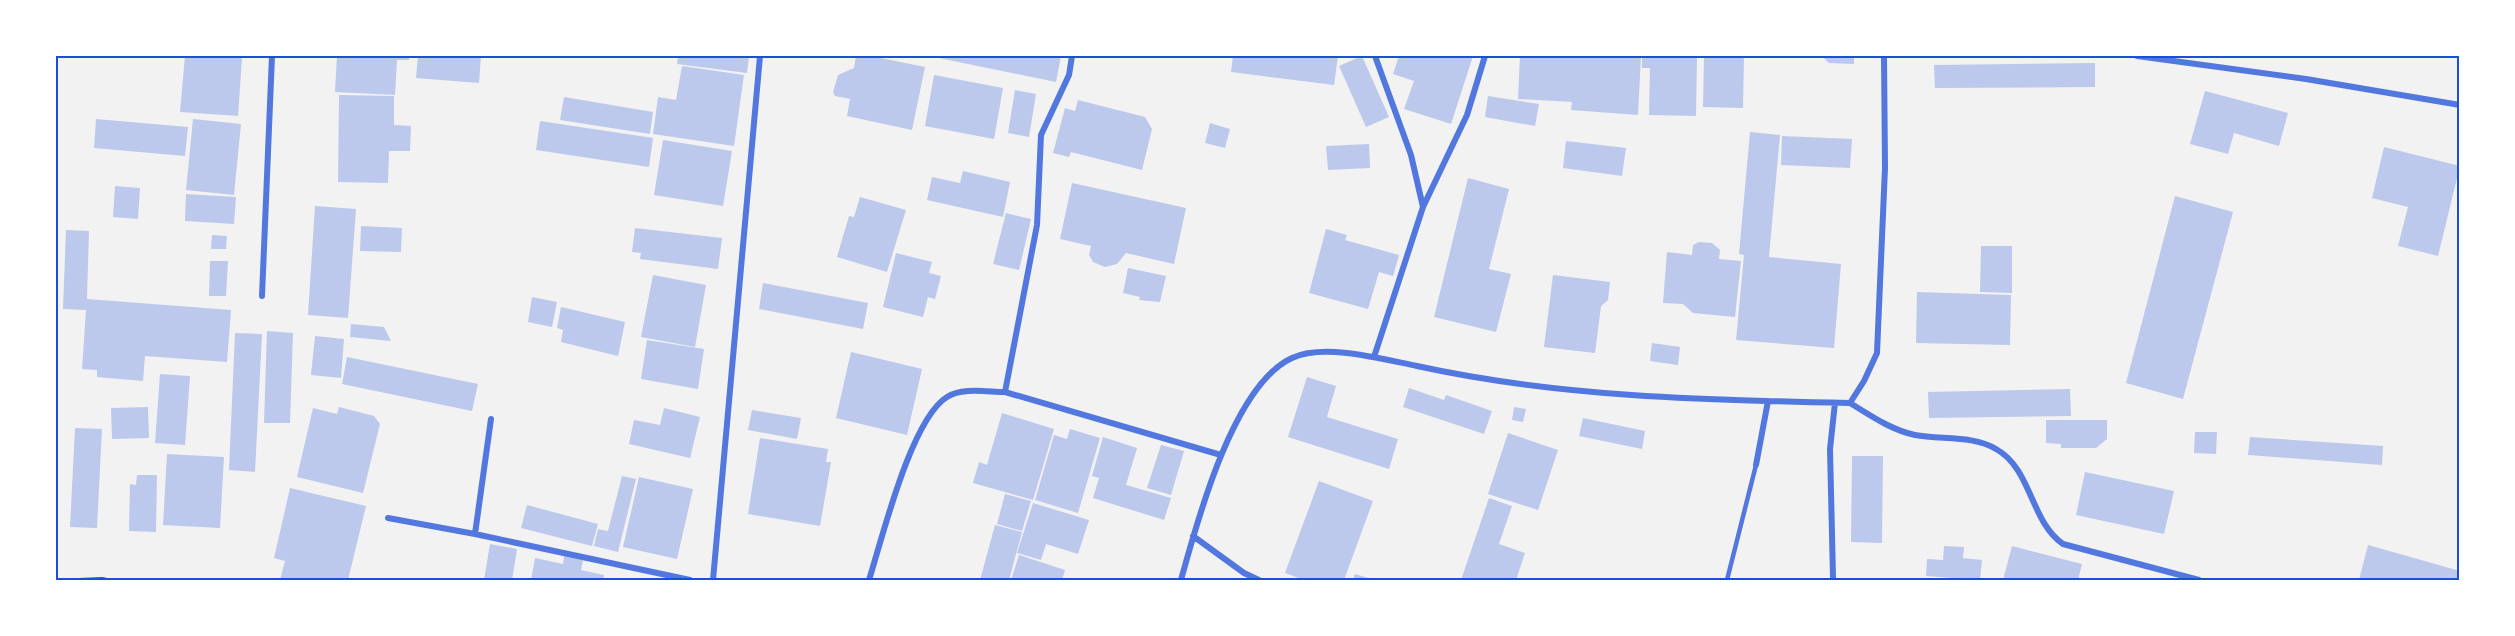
<svg xmlns="http://www.w3.org/2000/svg" width="2515" height="636" viewBox="0 0 2515 636" font-family="'Work Sans',sans-serif">
	<style>
		.building { fill: #bdc9ec }
		.lines { fill: none; stroke-linecap: round; stroke-linejoin: round }
		.path { stroke: #1d4ed8; stroke-width: 4 }
		.service { stroke: #5277de; stroke-width: 4.5 }
		.minor { stroke: #5277de; stroke-width: 6 }
		.neatline { fill: none; stroke: #1d4ed8; stroke-width: 2 }
	</style>
	<rect width="100%" height="100%" fill="#f2f2f2"/>
	<path class="building" d="M185 56H226L242 58 238 116 180 112Z
		M337 56H410L409 60H397L395 95 335 92Z
		M418 56H481L479 83 416 78Z
		M678 56H749L747 73 677 64Z
		M856 56H871L925 67 912 130 847 116 850 99 835 96 833 92 838 75 854 68Z
		M929 56H1061L1056 82Z
		M1233 56H1338L1334 85 1231 72Z
		M1362 56 1389 117 1366 127 1339 66Z
		M1399 56H1473L1451 124 1404 109 1414 81 1393 74Z
		M1520 56H1641L1638 115 1571 110 1572 102 1518 99Z
		M1642 56H1697L1696 116 1649 115 1650 68H1642Z
		M1704 56H1744L1743 108 1703 107Z
		M1822 56H1854V64L1829 63Z
		M2095 63V87L1935 88 1934 65Z
		M682 66 744 75 734 146 653 134 658 97 676 100Z
		M934 75 1003 88 994 139 925 126Z
		M1015 90 1036 94 1029 137 1008 133Z
		M2205 91 2288 113 2279 146 2234 133 2228 154 2190 144Z
		M339 95 394 96V125L411 126 410 151H389L388 183 338 182Z
		M1488 96 1539 104 1535 126 1485 117Z
		M564 97 653 112 650 134 560 120Z
		M1078 100 1145 117 1152 129 1142 170 1071 152 1069 157 1053 153 1065 108 1075 111Z
		M96 119 188 127 185 156 94 148Z
		M193 119 241 124 234 195 186 190Z
		M540 121 653 138 649 167 536 150Z
		M1210 123 1230 129 1225 148 1205 143Z
		M1750 132 1780 135 1769 257 1841 264 1834 348 1736 340 1744 255 1739 254Z
		M1782 136 1852 139 1850 168 1781 165Z
		M663 140 732 151 723 206 654 195Z
		M1566 141 1626 148 1622 176 1563 168Z
		M1369 144 1370 168 1328 170 1326 146Z
		M2384 147 2460 166 2438 256 2398 246 2408 207 2372 198Z
		M963 171 1010 182 1003 217 927 200 932 177 960 183Z
		M1468 178 1509 189 1489 269 1511 274 1496 332 1434 317Z
		M1072 183 1186 208 1174 264 1126 253 1117 264 1105 267 1093 262 1089 255 1091 246 1060 239Z
		M115 186 140 188 138 219 113 217Z
		M186 194 236 197 234 224 185 221Z
		M2175 196 2233 212 2183 399 2126 383Z
		M860 197 906 210 887 272 837 257 849 216 854 217Z
		M315 206 356 209 348 318 308 315Z
		M1006 213 1031 219 1019 270 993 264Z
		M361 226 402 228 401 252 360 251Z
		M635 228 722 238 718 269 640 259 641 253 632 252Z
		M1326 229 1347 235 1345 240 1399 255 1393 276 1379 272 1368 309 1309 293Z
		M66 230 89 231 87 299 231 310 227 362 145 356 143 381 97 377V370L82 369 86 310 63 309Z
		M212 235 227 236 226 249H211Z
		M1699 242 1712 243 1720 250 1719 259 1741 261 1735 317 1693 313 1683 304 1663 303 1667 252 1692 255 1693 245Z
		M1981 246H2012V293L1980 292Z
		M896 253 932 262 929 273 941 276 935 299 928 297 923 317 883 307Z
		M210 261H228L226 296H209Z
		M1128 268 1166 276 1160 302 1139 300 1140 297 1123 293Z
		M653 275 706 285 695 347 641 337Z
		M1553 275 1610 282 1608 300 1601 306 1595 353 1544 347Z
		M763 283 868 303 863 329 759 309Z
		M1917 292 2011 295 2010 345 1916 343Z
		M532 297 557 302 552 327 528 322Z
		M561 307 625 322 618 356 561 342 563 330 557 328Z
		M351 324 384 327 391 341 350 337Z
		M267 331 293 333 290 423H264Z
		M235 333 262 334 255 472 229 470Z
		M315 336 344 339 341 378 311 375Z
		M647 340 704 349 698 389 641 379Z
		M1652 343 1680 347 1678 365 1650 361Z
		M851 352 922 369 907 435 836 418Z
		M347 357 478 384 472 411 342 384Z
		M160 374 190 376 185 445 155 443Z
		M1307 377 1336 386 1327 417 1398 439 1389 469 1288 437Z
		M1409 388 1444 400 1446 395 1492 411 1484 434 1403 407Z
		M2070 389 2071 416 1929 418 1928 392Z
		M148 407 149 438 112 439 111 408Z
		M339 407 374 416 380 424 363 493 297 477 313 408 337 414Z
		M1514 407 1526 409 1523 422 1512 420Z
		M664 408 700 417 690 458 629 444 634 420 660 425Z
		M752 410 801 418 797 439 748 430Z
		M1002 413 1054 429 1033 500 973 483 979 462 987 465Z
		M1583 418 1645 431 1642 449 1579 436Z
		M2046 420H2107V439L2096 448H2061V444L2046 443Z
		M75 428 102 429 97 528 70 527Z
		M1070 429 1100 438 1078 513 1035 500 1054 435 1067 439Z
		M2195 432H2217L2216 454 2194 453Z
		M1508 433 1558 450 1538 510 1488 494Z
		M1103 437 1137 448 1126 485 1171 498 1164 520 1093 498 1099 478 1092 476Z
		M2250 437 2383 446 2382 465 2248 455Z
		M760 438 828 449 826 462H831L820 526 748 514Z
		M1161 445 1184 451 1171 495 1147 488Z
		M167 454 224 457 220 528 163 525Z
		M1852 456H1883L1882 543 1851 542Z
		M2085 472 2174 491 2164 534 2076 515Z
		M137 475H157L156 532 129 531 130 484 136 485Z
		M622 476 636 479 618 552 594 546 598 529 608 531Z
		M639 477 693 489 677 559 623 547Z
		M1319 481 1373 501 1344 580H1304L1285 573Z
		M290 488 366 506 348 580H280L285 561 274 558Z
		M1005 494 1031 501 1022 531 997 524Z
		M1489 498 1512 506 1499 544 1525 553 1516 580H1461Z
		M1033 503 1089 520 1078 554 1046 544 1041 560 1017 553Z
		M527 505 598 524 592 546 521 528Z
		M995 525 1022 532 1009 580H980Z
		M490 544 517 549 512 580H484Z
		M2368 545 2460 571V580H2359Z
		M1944 546 1964 547 1963 558 1982 560 1980 580 1926 576 1927 559 1943 560Z
		M2012 546 2082 564 2078 580H2003Z
		M1019 555 1065 570 1062 580H1011Z
		M564 556 583 560 581 570 604 575 603 580H531L535 558 563 564Z
		M1355 574 1375 580H1353Z"/>
	<g class="lines">
		<path class="path" d="M79 580 102 579 107 580"/>
		<path class="service" d="M1727 580 1756 465"/>
		<path class="minor" d="M1375 56 1411 155 1423 207
			M2137 56 2306 79 2460 105
			M262 296 272 56
			M1374 357 1423 207 1467 115 1485 56
			M1005 392 1037 225 1041 135 1069 75 1072 56
			M1850 403C1870 415 1891 430 1915 435 1941 440 1973 435 1996 449 2032 469 2030 521 2063 544L2199 580
			M1850 403 1864 381 1877 353 1885 168 1884 56
			M1756 465 1768 401
			M388 518 475 534 690 580
			M475 534 491 419
			M1193 536 1244 573 1259 580
			M1833 577 1830 449 1835 403
			M713 580 760 56
			M869 580C882 539 911 419 947 397 962 387 988 392 1005 392L1221 455
			M1181 580C1197 522 1233 385 1292 358 1325 343 1382 359 1417 366 1558 397 1705 400 1850 403"/>
	</g>
	<rect width="2515" height="636" fill="none" stroke="#ffffff" stroke-width="114"/>
	<rect x="57" y="57" width="2401" height="522" class="neatline"/>
</svg>
